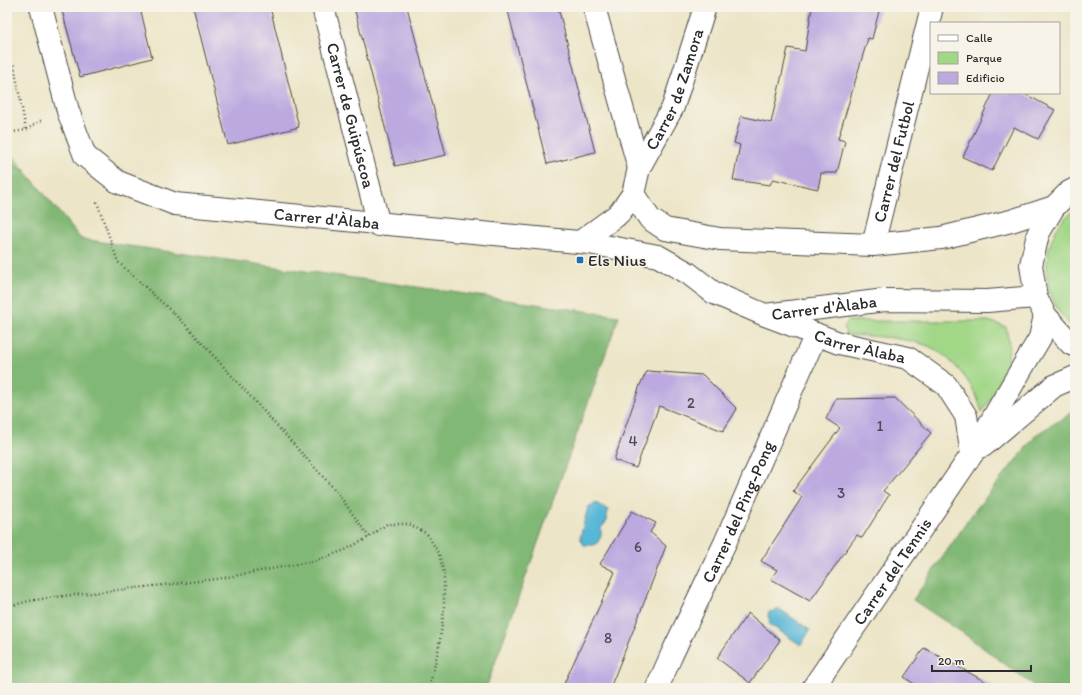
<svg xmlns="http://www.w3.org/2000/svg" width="1082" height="695" viewBox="0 0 1082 695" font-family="Itim,sans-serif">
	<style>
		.green { fill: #a2d788; stroke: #66815a }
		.forest { fill: #81b874; stroke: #567250 }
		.water { fill: #59b7d7; stroke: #427181 }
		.building { fill: #bba9e0 }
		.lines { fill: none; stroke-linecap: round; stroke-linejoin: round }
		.minor-casing { stroke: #484742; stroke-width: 24 }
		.path { stroke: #484742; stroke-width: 2.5; stroke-dasharray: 1 3; stroke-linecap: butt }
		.minor { stroke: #fff; stroke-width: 22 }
		.poi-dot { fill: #1f6fb2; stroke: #f7f3e8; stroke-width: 1.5 }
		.labels { text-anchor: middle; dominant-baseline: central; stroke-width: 3; stroke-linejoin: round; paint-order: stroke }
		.number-label { font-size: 15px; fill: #4f4a58 }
		.street-label { font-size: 17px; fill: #2b2b2b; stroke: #f7f3e8 }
		.poi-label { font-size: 17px; fill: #2b2b2b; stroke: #f7f3e8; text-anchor: start }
	</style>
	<rect width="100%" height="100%" fill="#f7f3e8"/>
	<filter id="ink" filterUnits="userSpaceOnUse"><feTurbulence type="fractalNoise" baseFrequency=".025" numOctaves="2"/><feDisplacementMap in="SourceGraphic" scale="8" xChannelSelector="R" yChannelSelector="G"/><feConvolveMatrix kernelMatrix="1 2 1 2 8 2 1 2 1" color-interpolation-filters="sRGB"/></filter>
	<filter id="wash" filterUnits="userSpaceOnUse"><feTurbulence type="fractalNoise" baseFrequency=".012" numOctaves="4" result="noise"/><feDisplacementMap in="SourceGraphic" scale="16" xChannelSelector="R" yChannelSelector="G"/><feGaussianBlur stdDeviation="0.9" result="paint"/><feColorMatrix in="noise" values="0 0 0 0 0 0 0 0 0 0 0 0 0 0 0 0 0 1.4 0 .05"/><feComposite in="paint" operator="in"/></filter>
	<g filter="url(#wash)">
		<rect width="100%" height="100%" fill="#ece5c7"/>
		<path class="green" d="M7 149 27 173 7 160Z
			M1075 210V328C1070 324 1064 319 1060 313 1042 286 1042 245 1063 220 1067 216 1071 213 1075 210Z
			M848 321H989L1006 327 1009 343 1007 372 982 413C980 406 978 399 975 393 964 373 944 350 922 344 898 337 871 336 846 335L844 327Z"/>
		<path class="forest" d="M7 160 27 173 81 239 619 316 486 688H7Z
			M1075 411V684L1071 688H1037L963 633 913 600 973 513 1037 434Z"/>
		<path class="water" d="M596 503 608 510 606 522 601 528V535L598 542 594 545H584L580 538 588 507Z
			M778 608 810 630 801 645 769 624 770 621 768 616 769 612 776 611Z"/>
		<g id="blocks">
			<path class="building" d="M61 7H140L152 58 80 77Z
				M193 7H270L299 127 228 145Z
				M354 7H407L446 155 395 166Z
				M507 7H558L595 152 547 164Z
				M812 7H880L872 39 868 38 838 139 845 141 837 173H821L818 189 773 179 770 185 733 180 740 145 734 143 741 116 771 123 788 48 805 51Z
				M993 93H1023L1055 110 1038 139 1014 127 992 171 963 157Z
				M647 371 703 375 737 409 723 431 659 406 636 468 614 460 640 385Z
				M895 398 931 433 883 491 889 495 862 538 857 535 810 601 771 579 777 570 761 561 802 497 793 491 840 428 826 419 836 399Z
				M632 511 656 523 650 532 666 546 635 626 610 688H562L615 572 600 564Z
				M748 613 780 640 750 683 717 658Z
				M924 648 997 688H920L904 677Z"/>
		</g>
	</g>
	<g filter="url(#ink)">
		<use href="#blocks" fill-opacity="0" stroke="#484742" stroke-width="1"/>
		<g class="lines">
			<g class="minor-casing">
				<g id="minor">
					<path id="s1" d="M41 7 68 111 85 156 118 182 175 204 589 243 658 256 688 273 714 293 765 315 885 300 987 301 1036 297"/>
					<path id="s2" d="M323 7 379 225"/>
					<path d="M594 7 639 168"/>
					<path d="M1075 189 1069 192 1054 207 1038 234 1031 265 1036 297 1045 315 1071 344 1075 345"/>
					<path d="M633 194 650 219 665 229 720 239 873 245 941 238 1011 221 1054 207"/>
					<path id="s3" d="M580 242 616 216 621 211 633 194 639 168 673 107 705 7"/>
					<path id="s4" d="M873 245 932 7"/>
					<path id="s5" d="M768 316 839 343 908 358 946 385 966 416 972 454"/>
					<path d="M983 446 1054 386 1075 377"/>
					<path id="s6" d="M657 688 672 654 725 543 816 334"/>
					<path id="s7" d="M813 688 972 454 1025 363 1040 338 1045 315"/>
				</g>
			</g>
			<path class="path" d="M7 61 14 65 26 130
				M7 133 26 130 42 120
				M97 202 118 262 183 322 336 491 369 537
				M7 607 29 601 55 597 217 579 314 561 345 550 369 537 387 524H409L427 534 439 554 444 573V609L439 647 429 688"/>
			<use href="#minor" class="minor"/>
		</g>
	</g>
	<rect class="poi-dot" x="576" y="256" width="8" height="8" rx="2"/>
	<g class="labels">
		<g class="number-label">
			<text x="691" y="403">2</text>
			<text x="880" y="426">1</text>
			<text x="633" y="441">4</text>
			<text x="841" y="493">3</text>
			<text x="638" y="547">6</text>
			<text x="608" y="638">8</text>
		</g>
		<g class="street-label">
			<text stroke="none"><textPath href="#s3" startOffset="186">Carrer de Zamora</textPath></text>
			<text stroke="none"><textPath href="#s2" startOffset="112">Carrer de Guipúscoa</textPath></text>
			<text stroke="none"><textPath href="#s4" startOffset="86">Carrer del Futbol</textPath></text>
			<text stroke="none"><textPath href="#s1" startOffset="411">Carrer d'Àlaba</textPath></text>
			<text stroke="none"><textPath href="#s1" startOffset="927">Carrer d'Àlaba</textPath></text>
			<text stroke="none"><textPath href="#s5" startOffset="97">Carrer Àlaba</textPath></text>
			<text stroke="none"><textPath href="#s6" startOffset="194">Carrer del Ping-Pong</textPath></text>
			<text stroke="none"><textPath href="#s7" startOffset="141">Carrer del Tennis</textPath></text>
		</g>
		<g class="poi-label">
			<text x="588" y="260">Els Nius</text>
		</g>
	</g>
	<rect width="1082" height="695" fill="none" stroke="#f7f3e8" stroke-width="24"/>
	<rect x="930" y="22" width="130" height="72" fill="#f7f3e8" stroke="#a5a39c"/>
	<rect x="938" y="35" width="20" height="6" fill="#ffffff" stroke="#a5a39c"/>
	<text x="966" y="42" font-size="12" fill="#2b2b2b">Calle</text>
	<rect x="938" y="52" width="20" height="12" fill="#a2d788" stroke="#a5a39c"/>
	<text x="966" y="62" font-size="12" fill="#2b2b2b">Parque</text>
	<rect x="938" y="72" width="20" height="12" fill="#bba9e0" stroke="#a5a39c"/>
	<text x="966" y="82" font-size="12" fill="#2b2b2b">Edificio</text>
	<path d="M932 665v6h99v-6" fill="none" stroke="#2b2b2b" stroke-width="2"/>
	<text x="938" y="665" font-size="12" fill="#2b2b2b" stroke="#f7f3e8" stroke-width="3" paint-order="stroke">20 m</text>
</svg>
